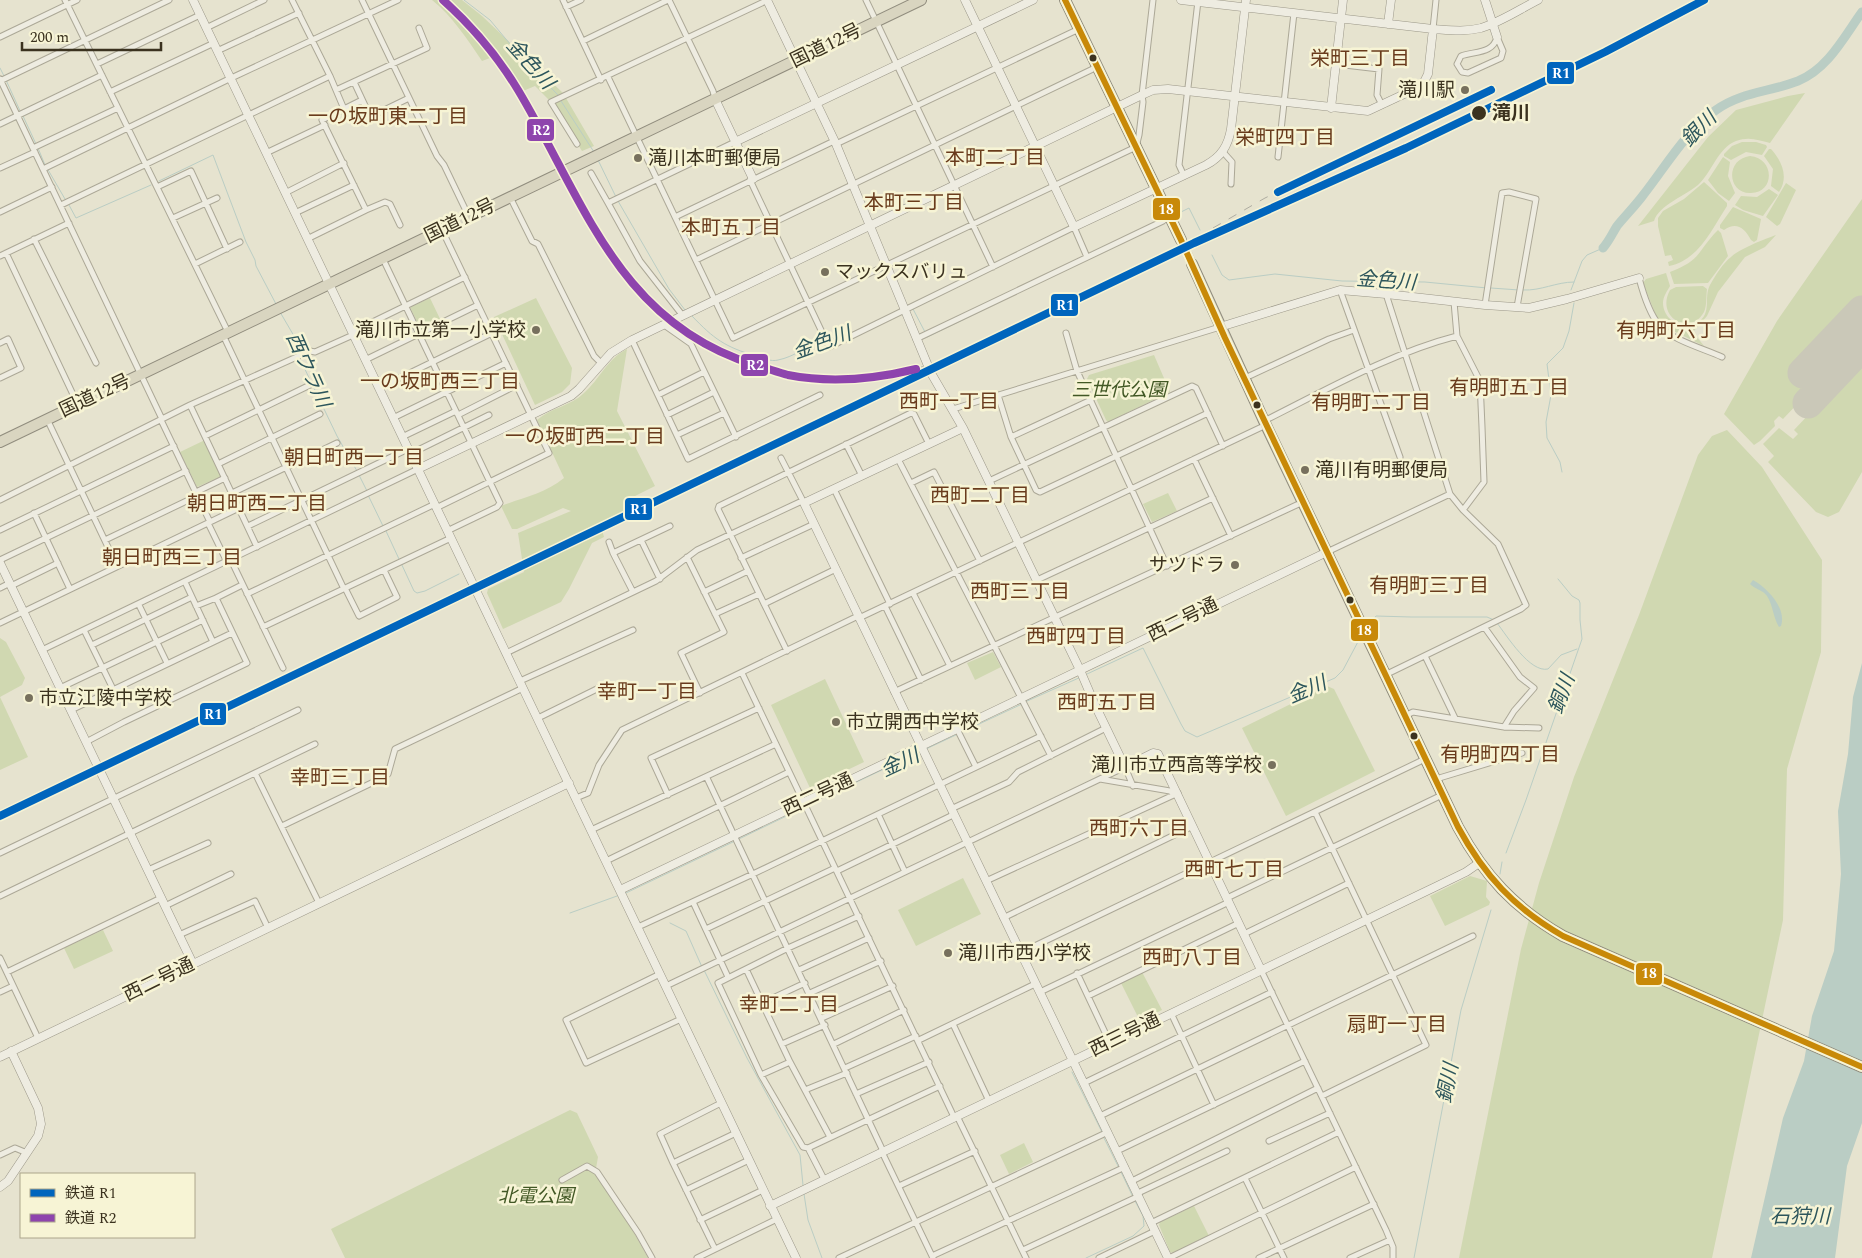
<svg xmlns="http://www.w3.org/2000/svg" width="1862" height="1258" viewBox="0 0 1862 1258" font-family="Spectral,'Noto Sans JP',serif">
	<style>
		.green { fill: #d0d8b1 }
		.water { fill: #bacdc4 }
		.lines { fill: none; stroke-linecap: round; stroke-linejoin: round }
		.stream { stroke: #bacdc4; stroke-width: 1 }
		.river { stroke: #bacdc4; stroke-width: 9 }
		.runway { stroke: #cac8b8; stroke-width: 31 }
		.highway-tunnel { stroke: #c4c0ac; stroke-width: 10; stroke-dasharray: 10 5; stroke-linecap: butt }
		.street-casing { stroke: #aca897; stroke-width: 7 }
		.secondary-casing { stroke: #9b9788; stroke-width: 9 }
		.highway-casing { stroke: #918d7e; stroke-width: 12 }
		.street { stroke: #eeece1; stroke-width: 5 }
		.secondary { stroke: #eeece1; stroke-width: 8 }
		.highway { stroke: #d9d5c0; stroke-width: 10 }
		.rail { stroke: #aeaca1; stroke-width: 1; stroke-dasharray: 9 9; stroke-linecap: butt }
		.bus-1-casing { stroke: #f7f4d5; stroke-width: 10 }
		.bus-1 { stroke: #c88908; stroke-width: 6 }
		.rail-1-casing { stroke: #f7f4d5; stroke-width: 11 }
		.rail-2-casing { stroke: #f7f4d5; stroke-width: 11 }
		.rail-1 { stroke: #0065bd; stroke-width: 8 }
		.rail-2 { stroke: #8e44ad; stroke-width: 8 }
		.bus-dot { fill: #3b321f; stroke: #f7f4d5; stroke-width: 2 }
		.poi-dot { fill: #77705d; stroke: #f7f4d5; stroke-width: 2 }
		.labels { text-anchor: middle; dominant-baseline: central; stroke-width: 5; stroke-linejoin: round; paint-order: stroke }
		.street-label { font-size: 19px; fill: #3b321f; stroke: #f7f4d5 }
		.poi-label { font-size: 19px; fill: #3b321f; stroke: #f7f4d5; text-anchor: start }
		.stop-label { font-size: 19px; font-weight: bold; fill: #3b321f; stroke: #f7f4d5; text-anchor: start }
		.park-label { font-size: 19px; font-style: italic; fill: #425825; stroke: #f7f4d5 }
		.neighbourhood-label { font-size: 20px; fill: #693b1c; stroke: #f7f4d5 }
		.water-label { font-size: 20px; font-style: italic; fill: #2d565c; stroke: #f7f4d5 }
		.line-badge { stroke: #f7f4d5; stroke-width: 2 }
		.badge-label { font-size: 14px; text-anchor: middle; font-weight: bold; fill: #fff }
	</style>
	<rect width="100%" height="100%" fill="#e6e3cf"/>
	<path class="green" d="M432 0H462L482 16 563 93 594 146 582 151 551 102 535 86 523 91 498 55 482 61C467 39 453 17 432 0Z
		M1805 93 1770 143C1758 140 1749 136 1736 141 1718 148 1712 172 1698 185 1685 196 1659 205 1654 221L1638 226 1708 137 1736 110 1788 96Z
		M1742 142H1756L1766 145 1767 147 1762 155 1746 152 1731 160 1724 156V154L1732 146Z
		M1769 149H1771C1782 161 1789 177 1779 192L1771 186 1773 169 1764 156Z
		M1750 156C1775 158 1775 193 1751 193 1727 194 1725 159 1750 156Z
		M1723 157 1730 162 1728 176 1735 193 1729 201 1718 193 1708 180Z
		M1704 182 1727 203V206C1712 229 1699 260 1669 266L1668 262 1673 260 1671 255 1665 256 1658 226V218L1663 211 1684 199Z
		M1786 183 1796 190 1780 224 1777 226 1766 217Z
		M1769 189 1778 195 1763 216 1743 210 1735 205 1741 196 1757 197Z
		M1862 199V336L1783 419 1779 416 1774 421 1775 426 1760 441 1754 445 1724 414 1777 321Z
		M1733 207 1761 219 1757 240 1754 242 1751 240C1745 228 1736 221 1724 230L1720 228V225Z
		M1718 230 1721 233 1728 256 1708 283 1674 284 1670 272C1702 260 1697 251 1718 230Z
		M1776 235 1765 247 1745 257 1718 292 1707 316 1693 332 1704 346 1665 327 1657 318 1643 283 1646 279 1666 273 1670 286C1667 291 1663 297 1663 303 1663 319 1682 332 1697 323 1713 313 1703 298 1710 285 1715 276 1723 263 1731 257 1739 249 1765 239 1776 235Z
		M1703 286 1707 289C1706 296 1707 306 1704 312 1690 337 1655 317 1670 290L1676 287Z
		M430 298 441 321 421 330 410 307Z
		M536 298 572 368 570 384 562 392 535 405 494 317Z
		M1862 339V355L1808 412H1801L1800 404Z
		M627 349 617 411 655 486 635 496 637 500 623 513 601 526 604 537 592 543 569 589 561 602 503 629 487 593 488 589 524 572 518 533 571 511 563 508 517 529H512L501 506C524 497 544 494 564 478L537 420C550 408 571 406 584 393 600 379 607 359 627 349Z
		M1154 355 1170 392 1108 422 1106 420 1087 379 1089 375Z
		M1862 358V472L1839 512 1828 517 1816 512 1768 462 1774 456 1763 444 1779 428 1793 439 1798 434 1794 430Z
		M1727 430 1762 467 1822 560 1821 652 1787 769 1783 920 1712 1258H1459L1521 949 1539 883 1574 777 1639 615 1698 455 1712 436Z
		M205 440 222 476 197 487 180 452Z
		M1168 493 1177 511 1152 522 1143 504Z
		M0 638 6 642 25 678 22 685 0 697 28 757 0 770Z
		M993 652 1001 667 975 680 967 663Z
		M825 679 864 762 810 788 771 705Z
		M1327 686 1334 689 1375 771 1286 816 1242 728Z
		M1470 876 1487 881 1486 897 1490 902 1489 905 1445 926 1430 896Z
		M963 878 981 914 916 946 898 910Z
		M103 930 113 951 74 969 64 948Z
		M1142 972 1162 1010 1140 1021 1121 983Z
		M570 1110 577 1113 598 1157 595 1174 633 1231 648 1258H345L331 1229Z
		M1024 1143 1033 1162 1009 1174 1000 1155Z
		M1194 1206 1209 1236 1173 1253 1170 1252 1159 1225 1160 1222Z"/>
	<path class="water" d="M1753 580C1767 588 1787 608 1781 626L1779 627C1773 617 1773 605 1767 596 1763 590 1755 589 1750 584Z
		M1862 663V1123L1847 1166 1835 1258H1751L1783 1118 1804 1061 1812 1016 1834 951 1841 874 1838 811 1848 754 1853 697Z"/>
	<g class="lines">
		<path class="stream" d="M464 0 490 20 520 56 558 95
			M0 68 4 76
			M6 80 21 113
			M561 101 594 152
			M23 116 36 144
			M38 148 45 165
			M598 160 616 197
			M47 168 65 199
			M159 181 213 155 246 242 255 260 256 266 276 304
			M618 201 669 289 685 310
			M69 205 76 218 151 185
			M1175 215 1189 208 1200 230
			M1212 255 1222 275 1229 280 1275 274 1342 281 1425 282 1487 288
			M1491 288 1519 290
			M1523 290C1541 291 1556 282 1574 282
			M1571 290 1582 261 1587 255 1603 248
			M913 309 925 332
			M280 312 301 348V352
			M692 316C714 339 725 347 756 356 763 358 771 362 778 360 794 357 809 345 824 340
			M927 336V337L983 310
			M828 338 832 337 836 341
			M300 359 337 436 357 471
			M1562 472 1560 462 1547 438 1546 422 1551 395 1547 364 1563 348 1569 331 1574 303
			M359 475 367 491
			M368 495 384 528
			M386 531 399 559
			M401 563 414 591 417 593 425 591 459 574
			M1497 623C1507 636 1530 673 1548 669L1561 655 1577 649
			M1371 629 1372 621 1376 616 1411 617H1487L1494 620
			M1087 674 1143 648 1181 724 1185 731 1197 737 1335 678 1343 670 1360 638
			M1025 702 1081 677
			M962 732 1022 704
			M926 749 958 734
			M808 805 920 752
			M739 839 805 807
			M1506 853 1526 800 1582 639 1580 620V603L1579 600 1572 596 1558 579
			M1500 874 1502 862
			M626 893 735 841
			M570 913 617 896
			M670 923 686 931 702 967
			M704 970 747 1058 800 1155 803 1185
			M1072 1072 1102 1132
			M1103 1136 1119 1168
			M1121 1172 1133 1197
			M804 1194 808 1220 822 1258
			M1086 1258 1133 1236 1144 1226 1143 1216 1135 1201
			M1414 1258 1461 1010 1491 910"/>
		<path class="river" d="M1603 248C1609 241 1612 234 1617 226 1626 215 1636 205 1644 194 1666 166 1686 131 1716 110 1741 92 1770 92 1798 81 1828 69 1844 37 1862 12"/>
		<path class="runway" d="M1803 373 1862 311
			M1808 403 1862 346"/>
		<path class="highway-tunnel" d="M1181 240 1192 264"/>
		<g class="street-casing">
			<path id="street" d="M65 0 228 332
				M292 0 330 76 344 109
				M362 0 437 156 444 165 469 217
				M563 0 601 80
				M669 0 713 91 715 99
				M866 0 993 267
				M566 7 581 0
				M206 28 264 0
				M1433 29 1436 0
				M0 37 77 0
				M1497 37 1503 51 1501 58 1468 73 1462 72 1457 64 1461 56C1475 51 1493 54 1497 37Z
				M583 41 668 0
				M217 51 299 13
				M97 64 200 15
				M1336 64 1379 69 1377 95 1382 105
				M608 77 733 338 1136 147 1139 135 1143 102 1142 95 1153 0
				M0 79 162 419
				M0 81 169 0
				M354 82 369 114 372 116 409 98
				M336 90 427 48 419 28
				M110 92 214 43
				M0 124 102 75
				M577 144 551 102 768 0
				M836 144 1079 29
				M33 148 118 108
				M1223 152 1232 162 1231 184
				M266 153 325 125
				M1278 157 1294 13
				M0 168 35 152
				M43 169 227 80 398 0
				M591 173 608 203
				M1184 176 1179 165 1198 1
				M750 180 829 347 1074 227 1087 257
				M157 187 191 171 227 249
				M285 193 344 163
				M510 197 532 241 538 244 594 356 601 363
				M61 205 330 76
				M366 210 385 202 390 204 400 225
				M0 212 52 187
				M295 213 354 185
				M675 217 834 141
				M173 218 217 198
				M34 239 96 363
				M307 239 366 210 322 120 362 100
				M6 253 78 405
				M0 256 69 223
				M383 259 500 503 497 507 447 531
				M696 260 1097 67
				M195 264 240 242
				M1639 278C1643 293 1649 313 1659 325 1671 340 1705 349 1722 357
				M1340 290 1400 457
				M1454 302 1457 336 1480 381 1482 427 1484 482 1463 510
				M1485 305 1502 193 1509 192 1536 199 1517 307
				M683 316 640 261 608 203 735 142
				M664 325 691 344 736 437
				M352 332 465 277
				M1066 333 1077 371 1167 566
				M223 335 344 589
				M916 339 1163 221
				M632 340 688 459 820 395
				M0 343 8 339 21 368 0 378
				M365 360 478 305
				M1245 378 1329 339 1354 330
				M379 388 492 333
				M658 395 704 372
				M998 395 1011 437 1036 490 1040 492 1208 413
				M190 405 218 464
				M953 409 1220 327
				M458 415 517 385
				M667 415 714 392
				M393 418 506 363
				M47 419 117 566
				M161 420 210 522
				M1264 421C1326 390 1391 353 1457 336
				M677 435 724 413
				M205 436 310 385
				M402 437 456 411
				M1011 437 1091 400
				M846 444 862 476
				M410 454 489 415
				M781 458 804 503
				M898 459 1051 756
				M1194 459 1231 536
				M989 481 1192 386 1196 388 1223 446
				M911 483 934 472 980 561
				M834 489 890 604
				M196 492 225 478
				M232 493 337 443
				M0 500 190 405 310 351 315 352 353 335
				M436 508 549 453 442 230
				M34 513 70 589
				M208 523 227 562
				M248 526 408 449
				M0 530 174 446
				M105 540 197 496
				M641 540 660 579
				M609 542 613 553
				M257 547 218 464 320 414
				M1327 552 1450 494
				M687 557 724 632 681 653 700 693
				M741 558 814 524
				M0 560 186 471
				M231 560 283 668
				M1037 580 1213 498
				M185 582 213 642
				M11 586 58 563
				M0 588 10 583
				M345 588 359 616 397 597 384 570
				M633 592 613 553 670 526
				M704 592 748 571
				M913 593 950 666
				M247 594 435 504
				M764 604 836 569
				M139 605 167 663
				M196 606 216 598
				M885 606 921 680
				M715 614 759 594
				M859 618 1266 425
				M0 623 239 508
				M263 627 451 538
				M1485 628 1520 677 1534 688 1514 711 1504 727
				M84 630 113 689
				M92 645 192 597
				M42 650 418 469
				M787 651 718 509 719 506 911 413 914 414 929 444
				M506 653 656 581 697 550 802 501
				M1425 656 1455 718
				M742 673 954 1117
				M1385 675 1521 609 1526 605 1498 544 1463 510 1450 494 1386 294
				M520 681 633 630
				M60 688 203 620
				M894 692 1303 502
				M71 710 232 633
				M1405 716 1413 712 1504 727 1539 728
				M538 718 607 684
				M957 729 976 767
				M86 742 124 722 247 663 216 598 242 585
				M255 773 319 903
				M707 778 883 1151
				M1100 779 1170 791 1174 794
				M1436 779 1522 753
				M668 795 651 758 759 708
				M576 798 588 793 599 765 622 730 858 616
				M951 809 1009 782 1018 772 1106 728
				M1315 812 1426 1045 1322 1096
				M878 814 905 872
				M282 826 384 777 388 774 395 749 523 688
				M591 830 776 744
				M0 853 298 710
				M606 861 789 772
				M148 870 208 843
				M837 871 953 815
				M986 881 1178 793
				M0 896 315 744
				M1227 898 1442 795
				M693 902 728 977
				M165 906 231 874
				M1003 918 1193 826
				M638 927 753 874 1041 736
				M706 929 835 868
				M1244 934 1349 883
				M179 935 255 901 268 928
				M1020 953 1425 759
				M0 958 38 1038
				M746 969 790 1062 830 1137
				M799 970 869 938
				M1261 970 1386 1230 1393 1247V1258
				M7 972 161 898
				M1077 973 1110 1043
				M660 974 566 1020 586 1063 681 1019
				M666 986 1125 767 1133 786
				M0 992 13 986
				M1040 992 1229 902
				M810 993 881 961
				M1088 996 1239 923
				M762 1003 805 983
				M1171 1013 1214 1105
				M822 1018 893 986
				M953 1024 989 1101
				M919 1040 1035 984
				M782 1044 825 1025
				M834 1044 904 1010
				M845 1068 916 1036
				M761 1075 790 1062
				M1084 1083 1272 992
				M805 1090 847 1073
				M856 1094 929 1062
				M957 1116 1026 1258
				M1100 1116 1473 936
				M1269 1141 1330 1113
				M808 1148 940 1086
				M1117 1151 1305 1061
				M882 1152 933 1258
				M0 1155 15 1148 27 1153
				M673 1163 660 1134 721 1103
				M1245 1178 1284 1258
				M824 1179 808 1148 803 1147 761 1075 718 983 788 948 859 916
				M562 1180 587 1166 597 1172 638 1233 652 1258
				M1132 1181 1318 1088
				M899 1186 975 1151
				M686 1190 749 1160
				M1138 1193 1227 1151
				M700 1220 763 1190
				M1151 1223 1339 1132
				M715 1249 673 1163 736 1133
				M1023 1250 1139 1196
				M932 1256 1125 1167
				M697 1258 777 1219
				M839 1258 1108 1132
				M1099 1258 1155 1231
				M1169 1258 1356 1167
				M1259 1258 1374 1204
				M1350 1258 1390 1240"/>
		</g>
		<g class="secondary-casing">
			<path id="secondary" d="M193 0 796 1258
				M767 0 836 144 931 373 963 428 1080 670 1095 705 1125 767 1153 753 1158 754 1261 970
				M965 0 1074 227 1206 165C1221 157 1228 146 1231 129L1246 0
				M1181 0 1433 29C1449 30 1465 32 1481 28 1501 22 1520 9 1538 0
				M1485 0 1497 37
				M1388 24 1391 0
				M715 99 753 179
				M1331 108 1343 0
				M735 142 1033 0
				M1220 327 1340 290 1386 294 1485 305 1529 308 1567 299 1639 278
				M963 428 804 503 1168 1258
				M418 469 571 396 579 389 611 353 632 340 1142 95 1153 90 1168 89 1368 111 1415 89 1424 82 1428 74 1433 29
				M0 563 193 964
				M620 890 1327 552
				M0 1057 569 783
				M0 1187 8 1181 38 1136 41 1124 38 1108 11 1051
				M770 1206 1433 888 1466 872 1479 863"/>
		</g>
		<g class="highway-casing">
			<path id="highway" d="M1065 0 1181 240
				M1192 264 1264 421 1458 827C1484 875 1514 908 1563 936L1862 1067
				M0 442 921 0"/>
		</g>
		<use href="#street" class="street"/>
		<use href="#secondary" class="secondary"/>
		<use href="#highway" class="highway"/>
		<path class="rail" d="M443 0C495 47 525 102 558 163
			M568 181C582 208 596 236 613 260 667 335 756 383 848 378 875 376 902 375 927 365
			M1213 228 1265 198 1491 90
			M482 585 1194 243 1406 148 1605 52 1704 0
			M0 816 468 592"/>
		<g class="bus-1-casing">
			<path id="bus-1" d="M1065 0 1181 240 1225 338 1458 827C1484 875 1514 908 1563 936L1862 1067"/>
		</g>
		<use href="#bus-1" class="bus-1"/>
		<g class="rail-1-casing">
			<path id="rail-1" d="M1278 192 1491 90
				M0 816 1194 243 1406 148 1605 52 1704 0"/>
		</g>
		<g class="rail-2-casing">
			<path id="rail-2" d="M443 0C472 26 498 57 518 90 584 200 618 323 755 365 766 368 777 372 788 375 829 383 875 379 916 369"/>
		</g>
		<use href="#rail-1" class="rail-1"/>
		<use href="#rail-2" class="rail-2"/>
	</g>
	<g class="bus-dot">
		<circle cx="1093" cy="58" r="4.5"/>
		<circle cx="1479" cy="113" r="8"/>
		<circle cx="1257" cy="405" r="4.5"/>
		<circle cx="1350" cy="600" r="4.5"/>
		<circle cx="1414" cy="736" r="4.5"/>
	</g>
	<g class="poi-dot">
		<circle cx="1465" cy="90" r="5"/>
		<circle cx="638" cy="158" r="5"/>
		<circle cx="825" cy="272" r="5"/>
		<circle cx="536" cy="330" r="5"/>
		<circle cx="1305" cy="470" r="5"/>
		<circle cx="1235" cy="565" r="5"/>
		<circle cx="29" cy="698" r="5"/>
		<circle cx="836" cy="722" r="5"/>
		<circle cx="1272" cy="765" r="5"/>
		<circle cx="948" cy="953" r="5"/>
	</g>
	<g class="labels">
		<g class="street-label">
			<text transform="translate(826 46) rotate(-26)">国道12号</text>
			<text transform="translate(460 221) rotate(-26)">国道12号</text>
			<text transform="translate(95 396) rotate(-25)">国道12号</text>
			<text transform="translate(1183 620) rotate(-26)">西二号通</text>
			<text transform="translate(818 795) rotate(-25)">西二号通</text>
			<text transform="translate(159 980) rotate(-26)">西二号通</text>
			<text transform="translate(1125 1035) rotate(-26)">西三号通</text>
		</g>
		<g class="poi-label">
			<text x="1455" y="90" text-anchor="end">滝川駅</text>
			<text x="648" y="158">滝川本町郵便局</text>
			<text x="835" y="272">マックスバリュ</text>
			<text x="526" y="330" text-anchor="end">滝川市立第一小学校</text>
			<text x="1315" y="470">滝川有明郵便局</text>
			<text x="1225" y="565" text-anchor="end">サツドラ</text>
			<text x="39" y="698">市立江陵中学校</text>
			<text x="846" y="722">市立開西中学校</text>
			<text x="1262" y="765" text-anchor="end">滝川市立西高等学校</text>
			<text x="958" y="953">滝川市西小学校</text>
		</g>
		<g class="stop-label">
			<text x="1492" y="113">滝川</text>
		</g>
		<g class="park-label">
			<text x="1119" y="390">三世代公園</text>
			<text x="536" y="1196">北電公園</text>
		</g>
		<g class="neighbourhood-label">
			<text x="1360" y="59">栄町三丁目</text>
			<text x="388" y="117">一の坂町東二丁目</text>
			<text x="1285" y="138">栄町四丁目</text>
			<text x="995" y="158">本町二丁目</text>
			<text x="914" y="203">本町三丁目</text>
			<text x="731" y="228">本町五丁目</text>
			<text x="1676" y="331">有明町六丁目</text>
			<text x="440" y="382">一の坂町西三丁目</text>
			<text x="1509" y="388">有明町五丁目</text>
			<text x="949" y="402">西町一丁目</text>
			<text x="1371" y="403">有明町二丁目</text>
			<text x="585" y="437">一の坂町西二丁目</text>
			<text x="354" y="458">朝日町西一丁目</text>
			<text x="980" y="496">西町二丁目</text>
			<text x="257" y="504">朝日町西二丁目</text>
			<text x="172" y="558">朝日町西三丁目</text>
			<text x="1429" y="586">有明町三丁目</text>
			<text x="1020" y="592">西町三丁目</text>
			<text x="1076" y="637">西町四丁目</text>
			<text x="647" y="692">幸町一丁目</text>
			<text x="1107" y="703">西町五丁目</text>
			<text x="1500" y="755">有明町四丁目</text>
			<text x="340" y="778">幸町三丁目</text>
			<text x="1139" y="829">西町六丁目</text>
			<text x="1234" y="870">西町七丁目</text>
			<text x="1192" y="958">西町八丁目</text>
			<text x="789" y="1005">幸町二丁目</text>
			<text x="1397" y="1025">扇町一丁目</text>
		</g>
		<g class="water-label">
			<text transform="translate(530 64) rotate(48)">金色川</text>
			<text transform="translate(1699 129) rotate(-45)">銀川</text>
			<text transform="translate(1386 281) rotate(4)">金色川</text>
			<text transform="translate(822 343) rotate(-20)">金色川</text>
			<text transform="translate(308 370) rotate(66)">西ウラ川</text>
			<text transform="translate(1307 690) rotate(-23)">金川</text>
			<text transform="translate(1562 694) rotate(-70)">銅川</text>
			<text transform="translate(900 763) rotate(-25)">金川</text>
			<text transform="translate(1448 1083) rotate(-79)">銅川</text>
			<text x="1800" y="1217">石狩川</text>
		</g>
	</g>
	<g class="line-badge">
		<rect x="1546" y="61" width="29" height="24" rx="5" fill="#0065bd"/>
		<rect x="526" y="118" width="29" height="24" rx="5" fill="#8e44ad"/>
		<rect x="1152" y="197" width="29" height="24" rx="5" fill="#c88908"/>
		<rect x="1050" y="293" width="29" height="24" rx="5" fill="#0065bd"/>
		<rect x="740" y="353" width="29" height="24" rx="5" fill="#8e44ad"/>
		<rect x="624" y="497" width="29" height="24" rx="5" fill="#0065bd"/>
		<rect x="1350" y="618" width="29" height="24" rx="5" fill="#c88908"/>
		<rect x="199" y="702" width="28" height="24" rx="5" fill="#0065bd"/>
		<rect x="1635" y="962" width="28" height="24" rx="5" fill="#c88908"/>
	</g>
	<g class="badge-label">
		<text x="1561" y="78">R1</text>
		<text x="541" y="135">R2</text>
		<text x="1166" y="214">18</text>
		<text x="1065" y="310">R1</text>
		<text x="755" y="370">R2</text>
		<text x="639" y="514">R1</text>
		<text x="1364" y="635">18</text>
		<text x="213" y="719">R1</text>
		<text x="1649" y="978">18</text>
	</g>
	<rect x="20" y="1173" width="175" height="65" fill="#f7f4d5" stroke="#aca68c"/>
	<rect x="30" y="1189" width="25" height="8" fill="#0065bd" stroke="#aca68c"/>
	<text x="65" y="1198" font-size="15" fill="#3b321f">鉄道 R1</text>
	<rect x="30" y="1214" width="25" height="8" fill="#8e44ad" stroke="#aca68c"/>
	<text x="65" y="1223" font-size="15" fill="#3b321f">鉄道 R2</text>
	<path d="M22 42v8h139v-8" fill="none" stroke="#3b321f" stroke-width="2.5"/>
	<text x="30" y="42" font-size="15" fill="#3b321f" stroke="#f7f4d5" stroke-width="4" paint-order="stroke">200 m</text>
</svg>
